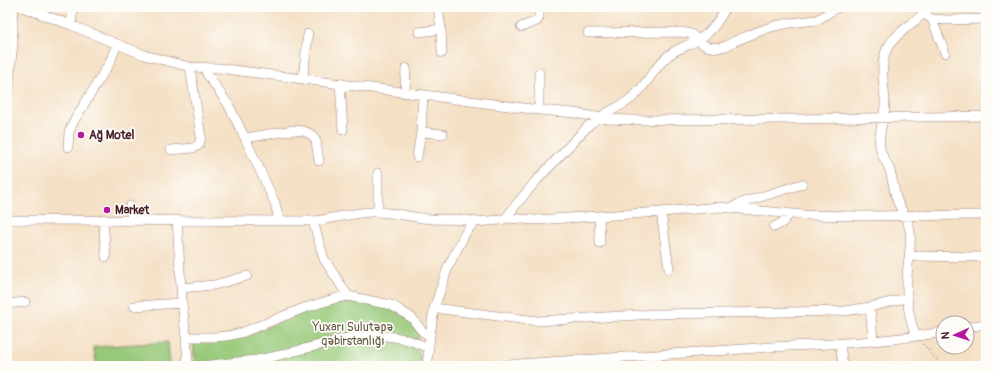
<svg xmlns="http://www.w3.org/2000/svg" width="993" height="373" viewBox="0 0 993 373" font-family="Pangolin,sans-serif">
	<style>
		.green { fill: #97c979; stroke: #707452 }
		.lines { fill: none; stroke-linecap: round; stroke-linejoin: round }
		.minor-casing { stroke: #9f8078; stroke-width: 10 }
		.path { stroke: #9f8078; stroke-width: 1.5; stroke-dasharray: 1 3; stroke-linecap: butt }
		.minor { stroke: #fff; stroke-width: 9 }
		.poi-dot { fill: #b5179e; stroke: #fdfcf7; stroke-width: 1.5 }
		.labels { text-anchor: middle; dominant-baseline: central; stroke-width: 3.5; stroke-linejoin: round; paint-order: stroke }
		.poi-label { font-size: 12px; font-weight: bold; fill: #4a1f2b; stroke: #fdfcf7; text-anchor: start }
		.park-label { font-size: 12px; fill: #655a46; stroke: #fdfcf7 }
	</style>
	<rect width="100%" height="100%" fill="#fdfcf7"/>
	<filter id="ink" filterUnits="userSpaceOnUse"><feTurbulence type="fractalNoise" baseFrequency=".025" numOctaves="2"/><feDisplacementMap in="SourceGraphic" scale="8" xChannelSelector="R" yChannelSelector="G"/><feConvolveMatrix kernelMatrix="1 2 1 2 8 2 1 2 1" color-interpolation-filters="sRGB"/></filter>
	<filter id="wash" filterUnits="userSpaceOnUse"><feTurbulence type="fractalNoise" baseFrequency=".012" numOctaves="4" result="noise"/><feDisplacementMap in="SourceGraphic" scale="16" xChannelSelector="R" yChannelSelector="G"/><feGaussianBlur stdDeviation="0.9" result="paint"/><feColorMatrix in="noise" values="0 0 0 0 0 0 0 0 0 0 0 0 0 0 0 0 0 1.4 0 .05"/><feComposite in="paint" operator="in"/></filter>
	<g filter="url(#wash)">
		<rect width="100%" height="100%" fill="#f4e0c5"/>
		<path class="green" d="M352 301 388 307 406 317 419 332 417 350 424 364V366H195L193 342 232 337 258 331 305 311Z
			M168 342 170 366H97L93 347Z"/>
	</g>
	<g filter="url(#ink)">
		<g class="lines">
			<g class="minor-casing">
				<path id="minor" d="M22 7 71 25 144 55 190 67 218 68 539 110 574 113 607 119 632 120 796 119 986 116
					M438 7 441 29 442 53
					M924 14 932 19 947 20 986 19
					M932 19 945 53
					M71 25 73 7
					M521 27 537 21 539 17V7
					M419 32 441 29
					M588 33 680 32 687 33 691 34 704 45 710 47 718 48 726 46 735 41 765 29 775 26 790 23 817 20 838 7
					M204 67 207 74 228 104 245 138 275 203 279 220
					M303 78 308 34
					M340 83 343 130
					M8 92 13 43V16L14 7
					M405 93 406 68
					M539 110V73
					M421 132 443 134
					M245 138 293 130 304 131 312 135 316 141 319 161
					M68 147 69 132 74 121 110 62 117 44
					M171 150 193 148 199 145 201 137 190 67
					M417 157 421 132 423 95
					M378 173V212
					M130 206 132 220
					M732 208 738 204 802 184
					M661 212 669 269
					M599 216 600 243
					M506 218 536 220 661 212 719 207 804 215 856 216 986 215
					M103 219 106 257
					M7 220 313 221C332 219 351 213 371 212 392 211 412 218 432 219 447 220 462 218 476 222
					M177 220 182 303 186 337 188 366
					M313 221 324 259 348 296
					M774 227 782 223 790 214
					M909 256 983 257
					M181 288 214 285 247 276
					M7 304 25 302
					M134 306 182 303
					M870 307 873 340
					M434 308 537 321 656 314 845 311 870 307 907 298
					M967 327 986 324
					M916 336C909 321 906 296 907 280 907 264 912 247 910 231 908 219 901 211 897 200 894 191 893 181 890 171 888 164 883 158 881 152 876 134 886 118 885 101 884 84 879 62 888 47 898 30 917 22 930 7
					M186 337C205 337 223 338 241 333L304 308 337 298 348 296 391 305 398 309 412 318 422 331 430 336
					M840 344 843 366
					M202 366 257 360 272 357 351 337C370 334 389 335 408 340 415 342 421 346 429 347
					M427 366 430 336 434 308 438 297 448 267 466 232 470 227 476 222 501 220 506 218 515 206 536 181 589 125C602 113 620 108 633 97 647 85 654 67 669 55 677 49 687 46 696 41 710 34 719 21 726 7
					M501 366 518 364C602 359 687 353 771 347 829 344 886 342 943 332"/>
			</g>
			<path class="path" d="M923 344 939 362 945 366"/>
			<use href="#minor" class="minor"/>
		</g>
	</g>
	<g class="poi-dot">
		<circle cx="81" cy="135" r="4"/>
		<circle cx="107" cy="210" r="4"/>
	</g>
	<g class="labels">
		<g class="poi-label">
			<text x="89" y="135">Ağ Motel</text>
			<text x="115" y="210">Market</text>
		</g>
		<g class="park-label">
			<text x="353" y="327">Yuxarı Sulutəpə<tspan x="353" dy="14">qəbirstanlığı</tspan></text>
		</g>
	</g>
	<rect width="993" height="373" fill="none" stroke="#fdfcf7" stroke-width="24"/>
	<g transform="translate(955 335) rotate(267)"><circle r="19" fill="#fdfcf7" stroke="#b5a4a5"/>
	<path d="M0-3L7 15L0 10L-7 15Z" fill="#b5179e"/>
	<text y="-6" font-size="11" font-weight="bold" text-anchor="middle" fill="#4a1f2b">N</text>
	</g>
</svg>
